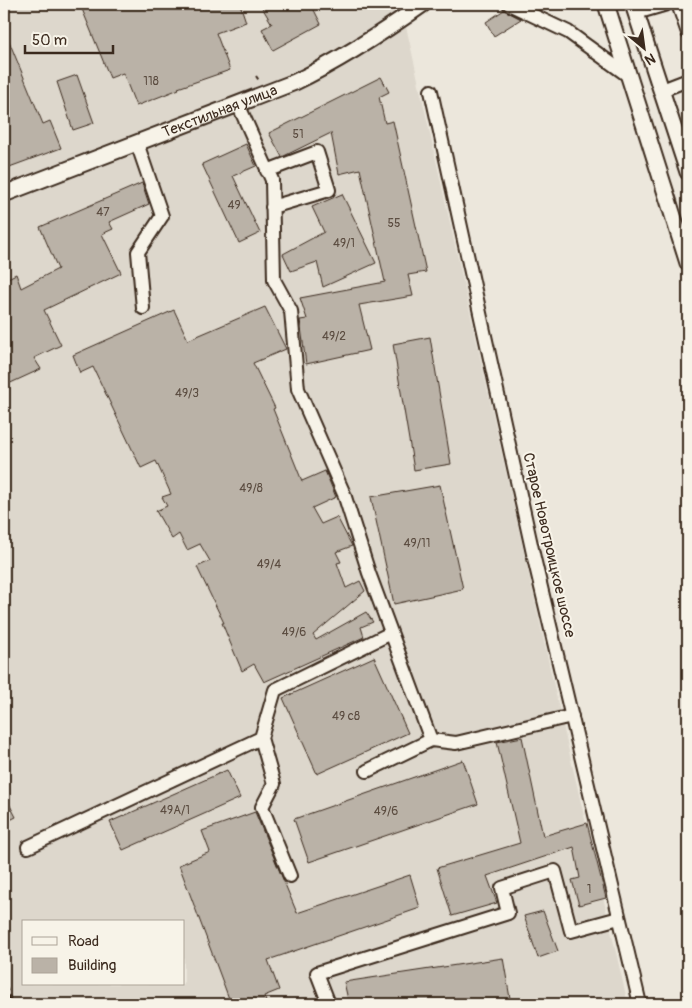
<svg xmlns="http://www.w3.org/2000/svg" width="692" height="1008" viewBox="0 0 692 1008" font-family="Pangolin,sans-serif">
	<style>
		.built { fill: #ddd7cc; fill-rule: evenodd }
		.building { fill: #bab2a7; stroke: #3b2a1e }
		.lines { fill: none; stroke-linecap: round; stroke-linejoin: round }
		.minor-casing { stroke: #3b2a1e; stroke-width: 16 }
		.major-casing { stroke: #3b2a1e; stroke-width: 19 }
		.path { stroke: #3b2a1e; stroke-width: 2; stroke-dasharray: 4 4; stroke-linecap: butt }
		.minor { stroke: #f7f3e8; stroke-width: 12 }
		.major { stroke: #f7f3e8; stroke-width: 15 }
		.rail { stroke: #3b2a1e; stroke-width: 4; stroke-dasharray: 8 4; stroke-linecap: butt }
		.labels { text-anchor: middle; dominant-baseline: central; stroke-width: 4; stroke-linejoin: round; paint-order: stroke }
		.number-label { font-size: 12px; fill: #5b4c40 }
		.street-label { font-size: 15px; fill: #3b2a1e; stroke: #f7f3e8 }
	</style>
	<rect width="100%" height="100%" fill="#ece7dc"/>
	<filter id="ink" filterUnits="userSpaceOnUse"><feTurbulence type="fractalNoise" baseFrequency=".02" numOctaves="2"/><feDisplacementMap in="SourceGraphic" scale="10" xChannelSelector="R" yChannelSelector="G"/><feConvolveMatrix kernelMatrix="1 2 1 2 8 2 1 2 1" color-interpolation-filters="sRGB"/></filter>
	<g filter="url(#ink)">
		<path class="built" d="M4 4H401L561 717 628 1004H4ZM24 922H184V984H24Z"/>
		<path class="building" d="M80 4H240L246 22 216 33 230 70 178 88 179 89 136 106 123 73 110 78Z
			M260 4H311L321 24 273 50 262 29 272 24Z
			M504 10 521 19 494 36 486 22Z
			M4 29 43 124 50 121 61 148 4 169Z
			M77 75 94 123 73 130 57 82Z
			M381 77 389 92 379 97 385 123 393 121 426 272 408 275 413 296 359 305 370 350 306 364 300 320 307 319 300 298 385 282 360 169 339 174 331 133 282 157 269 133Z
			M246 144 256 166 233 176 260 233 239 243 202 164Z
			M142 183 149 204 109 222 113 229 102 234 121 273 44 310 61 345 34 358 41 369 4 386V280L16 274 21 288 58 269 40 227Z
			M342 194 376 263 323 287 317 262 291 271 283 254 324 232 312 207Z
			M265 307 286 349 253 363 275 408 273 409 302 481 325 471 336 497 312 508 321 524 337 517 352 546 336 552 341 562 337 563 346 588 360 581 365 591 313 635 316 640 366 612 373 622 361 627 364 637 264 682 254 664 242 671 222 623H224L197 567 210 561 200 544 187 550 179 534 172 539 156 511 167 506 162 497 171 494 156 461 141 468 93 367 80 373 73 355 174 310 188 340Z
			M430 337 451 464 414 470 393 344Z
			M440 485 463 589 394 604 371 497Z
			M374 657 408 733 317 774 283 698Z
			M522 737 543 836 587 823 606 898 579 905 572 880 580 878 574 847 487 876 497 903 452 916 437 868 520 843 497 742Z
			M463 760 478 804 309 862 294 819Z
			M227 770 240 798 123 850 110 822Z
			M4 794 16 817 4 823Z
			M255 812 297 913 410 875 420 908 268 960 279 990 264 996 267 1004H231L179 865 210 852 202 831Z
			M543 911 558 951 538 958 524 916Z
			M503 958 511 1004H349L344 982Z"/>
		<g class="lines">
			<g class="minor-casing">
				<path id="minor" d="M509 4 568 32 630 77
					M678 4 688 33
					M636 13 667 4
					M662 90 688 80
					M431 91 534 558 640 1004
					M238 104 272 180 274 280 291 311 298 389 344 494 369 573 431 740 367 771
					M137 143 162 216 138 252 143 308
					M267 171 317 152 329 190 272 207
					M261 738 274 784 262 807 290 876
					M431 740 456 743 572 716
					M28 847 261 738 275 690 391 633
					M329 1004 317 973 508 913 502 888 555 871 571 931 619 918"/>
			</g>
			<g class="major-casing">
				<g id="major">
					<path d="M606 4 688 263"/>
					<path d="M633 4 688 172"/>
					<path id="s1" d="M4 194 295 82C341 60 382 33 423 4"/>
				</g>
			</g>
			<path class="path" d="M256 76 260 82"/>
			<use href="#minor" class="minor"/>
			<use href="#major" class="major"/>
			<path class="rail" d="M4 984 11 1004"/>
		</g>
	</g>
	<g class="labels">
		<g class="number-label">
			<text x="151" y="81">118</text>
			<text x="298" y="134">51</text>
			<text x="234" y="205">49</text>
			<text x="103" y="212">47</text>
			<text x="394" y="223">55</text>
			<text x="344" y="243">49/1</text>
			<text x="334" y="336">49/2</text>
			<text x="187" y="393">49/3</text>
			<text x="251" y="488">49/8</text>
			<text x="417" y="543">49/11</text>
			<text x="269" y="564">49/4</text>
			<text x="294" y="632">49/6</text>
			<text x="346" y="716">49 с8</text>
			<text x="175" y="810">49А/1</text>
			<text x="386" y="811">49/6</text>
			<text x="589" y="889">1</text>
		</g>
		<g class="street-label">
			<text stroke="none"><textPath href="#s1" startOffset="231">Текстильная улица</textPath></text>
			<text transform="translate(549 545) rotate(77)">Старое Новотроицкое шоссе</text>
		</g>
	</g>
	<rect width="692" height="1008" fill="none" stroke="#f7f3e8" stroke-width="20"/>
	<rect x="10" y="10" width="672" height="988" fill="none" stroke="#3b2a1e" stroke-width="2" filter="url(#ink)"/>
	<rect x="22" y="920" width="162" height="65" fill="#f7f3e8" stroke="#aca397"/>
	<rect x="32" y="937" width="25" height="8" fill="#f7f3e8" stroke="#aca397"/>
	<text x="68" y="946" font-size="15" fill="#3b2a1e">Road</text>
	<rect x="32" y="958" width="25" height="15" fill="#bab2a7" stroke="#aca397"/>
	<text x="68" y="970" font-size="15" fill="#3b2a1e">Building</text>
	<g transform="translate(644 48) rotate(151)" stroke="#f7f3e8" stroke-width="4" paint-order="stroke">
	<path d="M0-4L9 19L0 12L-9 19Z" fill="#3b2a1e"/>
	<text y="-8" font-size="14" font-weight="bold" text-anchor="middle" fill="#3b2a1e">N</text>
	</g>
	<path d="M25 45v8h88v-8" fill="none" stroke="#3b2a1e" stroke-width="2.5"/>
	<text x="32" y="45" font-size="15" fill="#3b2a1e" stroke="#f7f3e8" stroke-width="4" paint-order="stroke">50 m</text>
</svg>
